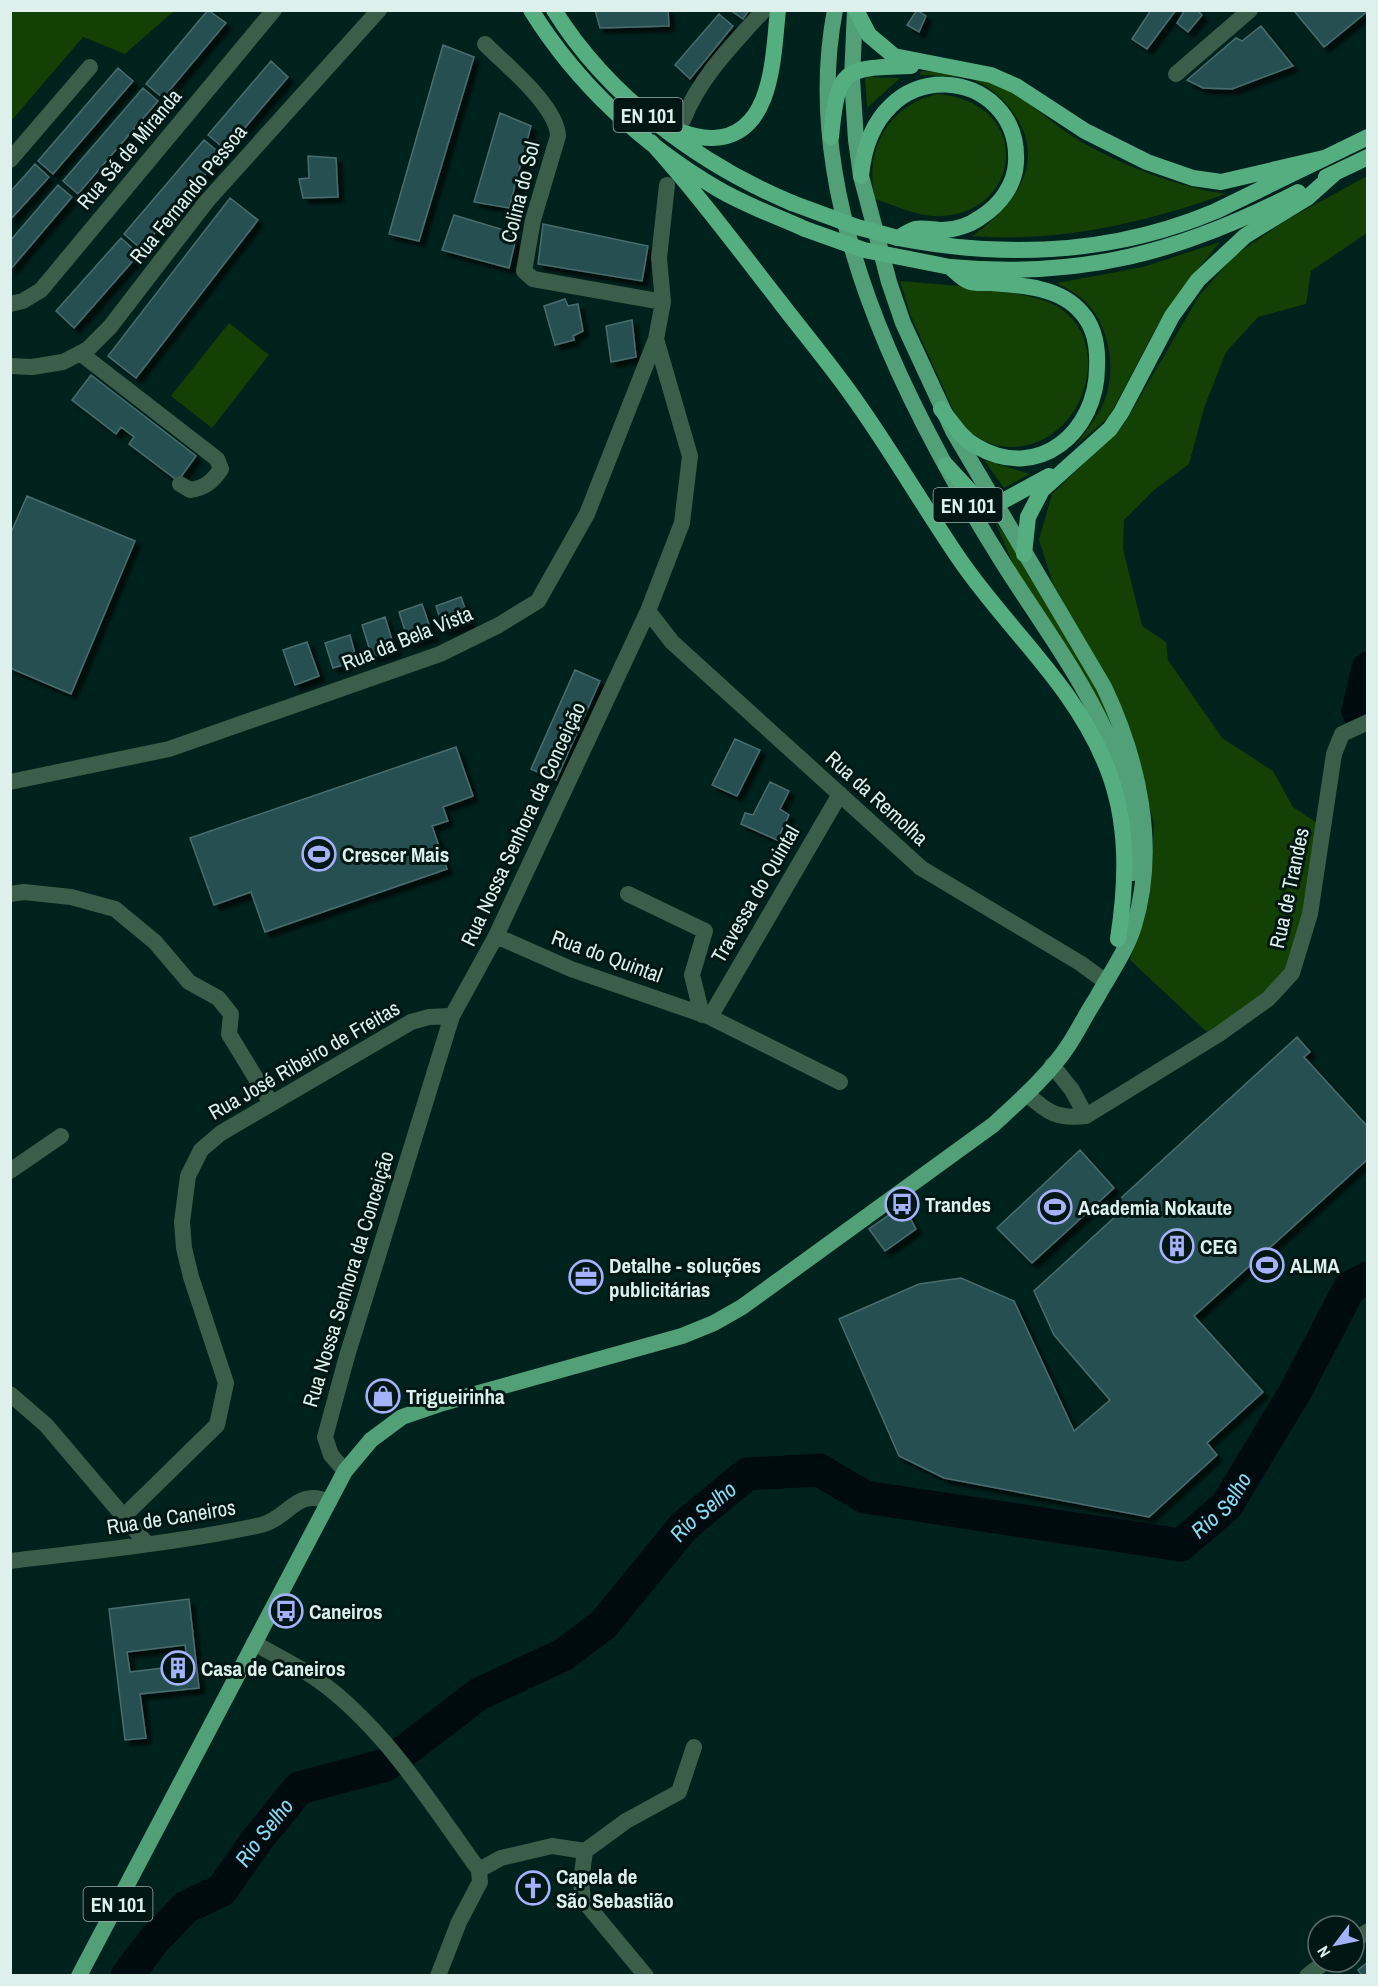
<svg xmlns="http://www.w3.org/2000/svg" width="1378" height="1986" viewBox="0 0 1378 1986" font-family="'Archivo Narrow',sans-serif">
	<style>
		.green { fill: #134005 }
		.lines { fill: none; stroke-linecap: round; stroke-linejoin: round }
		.river { stroke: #000b0f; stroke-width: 33 }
		.building { fill: #255051; stroke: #496d6e; stroke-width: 1.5; fill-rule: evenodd; filter: url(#shadow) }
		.minor { stroke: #3a5e4a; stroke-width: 16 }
		.tertiary { stroke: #3a5e4a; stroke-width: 16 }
		.primary { stroke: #51a077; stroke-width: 16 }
		.trunk { stroke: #55ae80; stroke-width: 16 }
		.trunk-bridge { stroke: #55ae80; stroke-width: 16 }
		.labels { text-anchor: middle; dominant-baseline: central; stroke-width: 6; stroke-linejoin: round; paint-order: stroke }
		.shield { fill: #011713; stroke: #9cafaa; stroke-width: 1.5 }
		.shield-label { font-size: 20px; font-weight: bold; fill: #def0eb }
		.street-label { font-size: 21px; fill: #def0eb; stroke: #011713 }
		.poi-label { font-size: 21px; font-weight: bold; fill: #def0eb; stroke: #011713; text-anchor: start }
		.water-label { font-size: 22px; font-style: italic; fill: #85dbf3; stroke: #011713 }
	</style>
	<defs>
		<filter id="shadow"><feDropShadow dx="5.5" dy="5.5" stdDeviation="1.5" flood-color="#0009"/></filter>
	</defs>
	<rect width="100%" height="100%" fill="#00221c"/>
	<path class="green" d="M11 10H174V11L125 54 83 37 11 121Z
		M921 71C940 72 961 72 980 78 1018 88 1046 121 1080 141 1124 166 1175 186 1225 194 1146 223 1056 243 972 236 1018 204 1051 157 1008 106 998 94 985 83 970 79 954 75 936 76 920 75Z
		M865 77 900 78 867 108Z
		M937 94C1037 102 1022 220 933 216 914 215 894 205 875 199 864 151 887 106 937 94Z
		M1367 176V233L1311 271 1306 304 1258 317 1226 352 1204 408 1189 464 1154 490 1124 520 1123 549 1142 626 1166 642 1168 660 1222 738 1273 771 1293 807 1317 823C1312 855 1303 947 1286 971 1266 998 1235 1014 1207 1032L1130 960 1149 897 1154 824 1125 718 1053 584 1039 540 1052 494 1123 426 1199 296 1234 256 1285 221Z
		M1220 242 1190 279 1155 330 1109 417 1076 445C1086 431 1097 418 1104 402 1117 370 1110 326 1085 301 1077 293 1066 288 1057 283L1143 267Z
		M900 281C939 285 1026 288 1058 307 1117 343 1083 447 1011 447 986 446 969 435 955 414L911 316Z
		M229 323 269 355 212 428 171 396Z
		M984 460 1030 474 1004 488Z
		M994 519 1041 590 1099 692 1122 753 1017 573Z"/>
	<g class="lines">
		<g class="river">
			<path d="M1358 711 1368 668"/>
			<path id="s1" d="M127 1976 155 1939 186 1907 222 1890 253 1845 299 1788 386 1765 479 1694 563 1655 603 1625 684 1526 747 1474 819 1470 865 1497 1181 1545 1227 1505 1295 1392 1350 1287 1368 1278"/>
		</g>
	</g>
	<path class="building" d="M208 10 226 23 163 98 146 84Z
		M595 10H668L669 26 600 28Z
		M730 10H749L743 19Z
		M917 10 926 16 919 32 907 25Z
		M1151 10H1176L1147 49 1132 39Z
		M1185 10H1197L1202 15 1188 32 1177 23Z
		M1297 10H1368V11L1324 47 1295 12Z
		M719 14 733 26 690 79 675 65Z
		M1261 26 1293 66 1232 89 1203 88 1187 80 1236 38 1242 41Z
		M443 45 474 57 419 241 389 234Z
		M271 61 288 77 226 150 208 135Z
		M118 68 133 81 53 174 38 161Z
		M143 88 158 101 78 194 63 181Z
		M500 113 531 126 509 208 474 202Z
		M204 140 222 155 141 249 124 234Z
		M308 156 336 158 338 197 303 198 299 179 309 178Z
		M35 164 49 177 10 220V192Z
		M58 185 72 197 10 270V241Z
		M230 198 258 220 136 378 108 356Z
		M454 215 517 234 509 268 442 250Z
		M543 224 648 246 642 281 538 264Z
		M121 238 139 254 74 328 56 311Z
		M565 299 568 306 578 304 583 331 573 336 574 340 555 345 544 306Z
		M632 320 636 357 611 362 606 326Z
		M91 375 196 456 178 481 129 444 134 437 121 427 116 434 72 400Z
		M27 496 135 541 71 694 10 668V535Z
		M461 597 470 622 444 631 436 606Z
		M422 604 433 636 409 643 399 612Z
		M385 617 395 650 372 657 362 625Z
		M350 635 357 661 333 668 325 643Z
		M307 642 319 676 295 685 283 650Z
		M575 670 600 681 556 780 531 769Z
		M735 739 760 750 737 796 712 785Z
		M456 747 473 796 443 807 448 821 432 826 447 869 265 932 251 892 214 905 190 838Z
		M770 782 789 791 780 809 789 815 777 840 741 824 745 813 753 815Z
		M1297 1037 1310 1052 1304 1057 1368 1127V1159L1194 1316 1263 1392 1207 1443 1217 1455 1149 1517 944 1478 899 1456 839 1319 919 1284 961 1278 1014 1301 1074 1431 1110 1400 1054 1335 1034 1291 1117 1215 1110 1208Z
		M1080 1150 1114 1188 1032 1263 997 1228Z
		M903 1205 916 1229 885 1251 869 1229Z
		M189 1599 199 1688 140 1694 146 1738 125 1740 109 1609ZM185 1645 188 1665 130 1672 127 1652Z
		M1368 1962V1976H1362L1358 1970Z"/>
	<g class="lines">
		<path class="minor" d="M485 44C506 65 557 106 558 136L533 220 524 271 533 279 663 302
			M1176 74 1250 10
			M683 120C700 77 733 44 764 10
			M10 160 90 67
			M10 304 23 301 41 290 274 10
			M80 353 217 459 221 469C213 481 205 488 190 490L180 484
			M10 366 32 367 63 362 88 349 110 327 207 201 379 10
			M648 611 672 642 921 868 1080 963 1106 982
			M10 782 169 749 440 654 499 625 538 601 587 514 656 339
			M10 894 24 892 71 897 115 909 155 942 189 982 218 998 231 1014 229 1034 271 1103
			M628 894 705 931 692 975 702 1015
			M496 936 571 969 710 1017 840 1082
			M710 1017 840 794
			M10 1171 61 1136
			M10 1394 46 1425 147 1544
			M345 1471 331 1455 325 1437 347 1356 452 1016 496 936 648 611 682 523 690 456 656 339 663 302 659 258 667 185
			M125 1515 217 1425 226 1383 191 1277 184 1248 182 1222 188 1176 201 1150 221 1133 411 1022 429 1017 452 1016
			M10 1561C94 1551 178 1543 261 1525 289 1518 297 1487 329 1502
			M254 1643C275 1655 298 1666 318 1680 386 1729 430 1803 479 1870L480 1882 459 1922 438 1976
			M585 1851 626 1821 679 1792 694 1747
			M479 1870 501 1858 552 1846 585 1851 581 1881 583 1900 646 1976"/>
		<path class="tertiary" d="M1052 1065 1072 1090 1086 1116
			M1027 1094C1048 1113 1057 1119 1086 1116L1219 1034 1268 999 1292 973 1310 914 1334 754 1342 734 1368 722
			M1354 1941 1368 1931
			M1307 1976 1325 1962"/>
		<path class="primary" d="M835 10C798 200 906 408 1003 563 1061 655 1146 758 1133 873
			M79 1976 345 1471 371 1440 402 1417 443 1403 682 1336 714 1323 742 1307 993 1125C1019 1101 1048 1076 1068 1046 1078 1031 1086 1014 1096 999 1109 975 1126 952 1134 926 1158 847 1139 761 1104 687L953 431 903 323 889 282 861 176 856 140 852 78 855 10"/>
		<path class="trunk" d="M531 10C577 84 643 145 718 189 745 205 776 216 805 229
			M554 10C608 97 699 164 792 203
			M856 10 869 35 894 56 991 75 1016 86 1085 131 1147 162 1193 178 1221 182 1324 158
			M672 129C684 133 699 139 713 138 774 136 773 54 778 10
			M831 137C838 68 842 68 911 66
			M651 142C697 193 738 248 780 302 806 336 834 369 858 404 894 455 925 509 960 560 1009 631 1073 684 1106 765 1129 821 1127 881 1118 939
			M861 176C873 46 1021 67 1016 162 1015 185 1000 205 981 217 970 225 955 230 942 230 934 230 923 227 915 229 909 231 903 235 898 238
			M1326 177 1368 157
			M898 238C1006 259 1114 254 1216 211L1368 137
			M950 267C1082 279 1182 252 1298 192
			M941 409C952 422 961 438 976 446 1038 483 1097 432 1097 367 1098 347 1095 327 1081 312 1060 287 1021 285 991 283 984 283 974 284 968 281 962 279 955 271 950 267
			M946 465 982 504 1001 502 1049 476
			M1024 554 1028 517 1042 490 1110 429 1121 413 1172 316 1198 280 1245 236 1307 198 1335 173"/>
		<path class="trunk-bridge" d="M792 203 857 227 898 238
			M805 229 864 250 950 267"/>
	</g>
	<defs>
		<g id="stadium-ring" transform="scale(1.725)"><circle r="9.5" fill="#011713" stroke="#a4b2fc" stroke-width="1.5"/><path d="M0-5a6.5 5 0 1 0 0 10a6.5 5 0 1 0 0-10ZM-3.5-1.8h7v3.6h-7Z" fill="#a4b2fc"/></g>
		<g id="bus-ring" transform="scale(1.725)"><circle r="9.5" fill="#011713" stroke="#a4b2fc" stroke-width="1.5"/><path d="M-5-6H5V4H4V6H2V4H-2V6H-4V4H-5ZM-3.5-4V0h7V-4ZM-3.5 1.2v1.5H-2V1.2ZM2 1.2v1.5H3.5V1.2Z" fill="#a4b2fc"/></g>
		<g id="building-ring" transform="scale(1.725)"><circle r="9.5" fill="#011713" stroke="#a4b2fc" stroke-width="1.5"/><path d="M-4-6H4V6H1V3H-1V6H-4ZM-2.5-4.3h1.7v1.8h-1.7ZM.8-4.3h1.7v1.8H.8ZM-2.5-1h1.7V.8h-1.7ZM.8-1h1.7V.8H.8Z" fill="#a4b2fc"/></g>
		<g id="office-ring" transform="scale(1.725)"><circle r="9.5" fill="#011713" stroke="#a4b2fc" stroke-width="1.5"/><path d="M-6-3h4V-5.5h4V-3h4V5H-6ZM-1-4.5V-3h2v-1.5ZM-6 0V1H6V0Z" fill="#a4b2fc"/></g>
		<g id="shop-ring" transform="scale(1.725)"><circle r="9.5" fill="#011713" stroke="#a4b2fc" stroke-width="1.5"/><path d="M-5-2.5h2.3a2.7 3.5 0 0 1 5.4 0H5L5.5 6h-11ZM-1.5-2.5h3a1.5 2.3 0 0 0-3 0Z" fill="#a4b2fc"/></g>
		<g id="church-ring" transform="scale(1.725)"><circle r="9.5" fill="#011713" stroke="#a4b2fc" stroke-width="1.5"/><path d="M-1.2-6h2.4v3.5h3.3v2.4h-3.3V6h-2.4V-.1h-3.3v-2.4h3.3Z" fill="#a4b2fc"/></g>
	</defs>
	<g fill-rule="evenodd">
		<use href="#stadium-ring" x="319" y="854"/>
		<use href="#bus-ring" x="902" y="1204"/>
		<use href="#stadium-ring" x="1055" y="1207"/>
		<use href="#building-ring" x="1177" y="1246"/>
		<use href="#stadium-ring" x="1267" y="1265"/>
		<use href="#office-ring" x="586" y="1277"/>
		<use href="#shop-ring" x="383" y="1396"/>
		<use href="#bus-ring" x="286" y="1611"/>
		<use href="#building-ring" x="178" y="1668"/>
		<use href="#church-ring" x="533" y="1888"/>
	</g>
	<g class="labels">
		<g class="shield">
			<rect x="613.5" y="98" width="69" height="34" rx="4.5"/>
			<rect x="933.5" y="488" width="69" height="34" rx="4.5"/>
			<rect x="83.5" y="1887" width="69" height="34" rx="4.5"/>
		</g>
		<g class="shield-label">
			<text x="648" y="115">EN 101</text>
			<text x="968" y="505">EN 101</text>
			<text x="118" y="1904">EN 101</text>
		</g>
		<g class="street-label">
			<text transform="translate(129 149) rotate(-50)">Rua Sá de Miranda</text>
			<text transform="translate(520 192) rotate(-76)">Colina do Sol</text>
			<text transform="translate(188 194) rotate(-51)">Rua Fernando Pessoa</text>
			<text transform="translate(407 638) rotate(-22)">Rua da Bela Vista</text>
			<text transform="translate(877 798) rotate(42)">Rua da Remolha</text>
			<text transform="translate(523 824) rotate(-65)">Rua Nossa Senhora da Conceição</text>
			<text transform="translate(1289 888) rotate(-78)">Rua de Trandes</text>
			<text transform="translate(755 894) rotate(-60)">Travessa do Quintal</text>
			<text transform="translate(607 956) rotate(20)">Rua do Quintal</text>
			<text transform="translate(304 1060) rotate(-30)">Rua José Ribeiro de Freitas</text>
			<text transform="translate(348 1279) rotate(-73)">Rua Nossa Senhora da Conceição</text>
			<text transform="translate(171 1517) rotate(-9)">Rua de Caneiros</text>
		</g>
		<g class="poi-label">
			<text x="342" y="854">Crescer Mais</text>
			<text x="925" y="1204">Trandes</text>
			<text x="1078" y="1207">Academia Nokaute</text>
			<text x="1200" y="1246">CEG</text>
			<text x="609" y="1265">Detalhe - soluções<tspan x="609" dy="24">publicitárias</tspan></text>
			<text x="1290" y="1265">ALMA</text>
			<text x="406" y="1396">Trigueirinha</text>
			<text x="309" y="1611">Caneiros</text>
			<text x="201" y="1668">Casa de Caneiros</text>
			<text x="556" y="1876">Capela de<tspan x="556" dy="24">São Sebastião</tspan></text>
		</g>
		<g class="water-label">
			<text stroke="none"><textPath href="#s1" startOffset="1320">Rio Selho</textPath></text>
			<text stroke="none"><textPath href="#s1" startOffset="760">Rio Selho</textPath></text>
			<text stroke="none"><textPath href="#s1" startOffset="202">Rio Selho</textPath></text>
		</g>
	</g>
	<rect width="1378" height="1986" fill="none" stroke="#def0eb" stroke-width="24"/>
	<g transform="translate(1336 1944) rotate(238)"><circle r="28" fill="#011713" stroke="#596e69" stroke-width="1.5"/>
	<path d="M0-4.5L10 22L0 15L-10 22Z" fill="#a4b2fc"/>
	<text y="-9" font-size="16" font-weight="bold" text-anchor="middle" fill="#def0eb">N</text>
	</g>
</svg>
